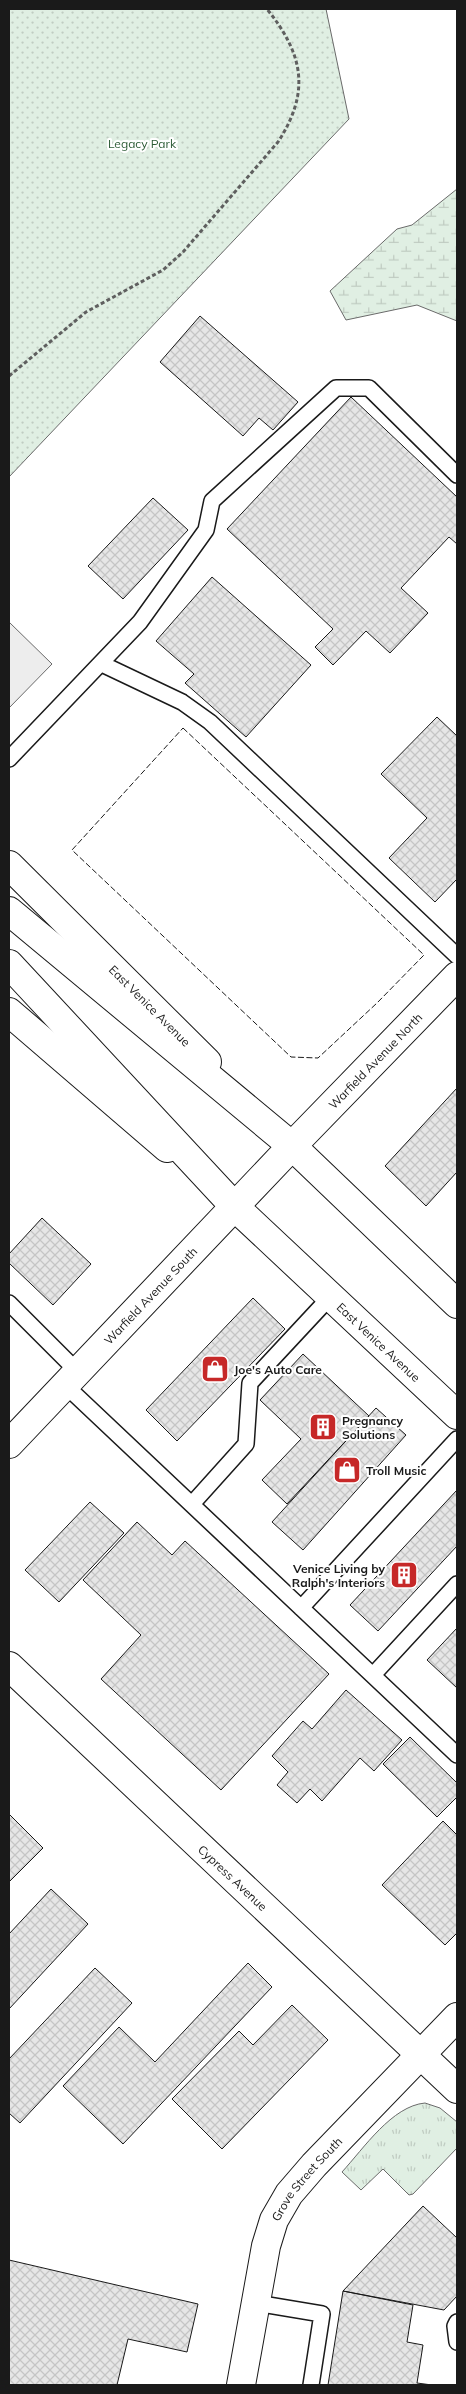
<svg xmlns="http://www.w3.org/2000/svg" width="466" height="2394" viewBox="0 0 466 2394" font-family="Mulish,sans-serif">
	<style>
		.grass { fill: url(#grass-tufts); stroke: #6a6a6a }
		.wetland { fill: url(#wetland-marsh); stroke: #6a6a6a }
		.park { fill: url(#park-dots); stroke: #6a6a6a }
		.parking { fill: #ededed; stroke: #6a6a6a }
		.building { fill: url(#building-cross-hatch); stroke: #1a1a1a }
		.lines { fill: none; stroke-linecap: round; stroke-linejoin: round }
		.lane-casing { stroke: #1a1a1a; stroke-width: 18 }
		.street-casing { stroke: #1a1a1a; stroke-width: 30 }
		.primary-casing { stroke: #1a1a1a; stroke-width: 30 }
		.path { stroke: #5f5f5f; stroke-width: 3; stroke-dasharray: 4 2.5; stroke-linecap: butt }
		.lane { stroke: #fff; stroke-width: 15 }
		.street { stroke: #fff; stroke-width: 28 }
		.primary { stroke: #fff; stroke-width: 28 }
		.fence { stroke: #1a1a1a; stroke-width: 1; stroke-dasharray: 6 2.5; stroke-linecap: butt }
		.labels { text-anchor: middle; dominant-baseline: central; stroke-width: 4; stroke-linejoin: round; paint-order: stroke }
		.park-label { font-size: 12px; fill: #2b5a34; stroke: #fff }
		.street-label { font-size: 12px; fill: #1a1a1a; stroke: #fff }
		.poi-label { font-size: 12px; font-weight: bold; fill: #1a1a1a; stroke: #fff; text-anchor: start }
	</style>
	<defs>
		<pattern id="grass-tufts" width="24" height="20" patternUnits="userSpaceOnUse" patternTransform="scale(1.25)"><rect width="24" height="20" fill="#e0efe3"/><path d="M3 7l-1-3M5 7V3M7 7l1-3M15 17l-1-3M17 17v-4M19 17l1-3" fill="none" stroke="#c0ccc2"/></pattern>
		<pattern id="wetland-marsh" width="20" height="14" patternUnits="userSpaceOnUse" patternTransform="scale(1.25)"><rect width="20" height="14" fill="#e0efe3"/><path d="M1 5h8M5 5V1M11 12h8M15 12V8" fill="none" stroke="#c0ccc2"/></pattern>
		<pattern id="park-dots" width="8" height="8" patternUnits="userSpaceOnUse" patternTransform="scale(1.25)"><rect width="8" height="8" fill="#e0efe3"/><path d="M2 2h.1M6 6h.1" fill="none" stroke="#c0ccc2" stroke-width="1.8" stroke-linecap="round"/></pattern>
		<pattern id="building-cross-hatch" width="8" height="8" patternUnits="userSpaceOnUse" patternTransform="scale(1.25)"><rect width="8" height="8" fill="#e6e6e6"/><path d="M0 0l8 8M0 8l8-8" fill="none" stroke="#c5c5c5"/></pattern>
	</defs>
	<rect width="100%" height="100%" fill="#fff"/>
	<path class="grass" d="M425 2103 440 2108 457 2122V2148L413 2194 409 2195 383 2169 361 2190 342 2172C364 2148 392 2106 425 2103Z"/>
	<path class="wetland" d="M457 189V321L417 305 346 320 330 291 397 229 412 225Z"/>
	<path class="park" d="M9 9H326L349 119 9 477Z"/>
	<path class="parking" d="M9 622 52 664 9 708Z"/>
	<path class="building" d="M200 316 298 402 273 430 259 418 243 436 160 362Z
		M351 397 457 497V544L449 537 401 588 428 613 390 653 366 631 333 665 315 647 333 629 227 529Z
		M153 498 188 530 123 599 88 566Z
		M212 577 311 665 246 737 185 683 194 674 156 641Z
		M437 717 457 736V879L435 902 389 858 427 818 381 774Z
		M457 1088V1172L426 1206 385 1166Z
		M42 1218 91 1264 53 1305 9 1263V1254Z
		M253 1298 285 1329 177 1441 146 1410Z
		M303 1354 369 1416 287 1504 262 1480 301 1439 260 1400Z
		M376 1408 406 1435 303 1550 272 1522Z
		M457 1490V1546L378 1631 350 1605Z
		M90 1502 124 1533 59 1602 25 1570Z
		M137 1522 172 1555 185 1541 329 1674 221 1790 101 1679 141 1635 83 1580Z
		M457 1628V1688L427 1660Z
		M346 1690 402 1740 374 1771 360 1758 322 1801 310 1789 297 1803 277 1785 288 1772 272 1756 303 1721 312 1729Z
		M410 1737 457 1783V1797L437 1817 383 1764Z
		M9 1814 43 1848 9 1882Z
		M443 1821 457 1835V1933L445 1945 382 1885Z
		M51 1889 88 1924 9 2009V1934Z
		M248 1963 272 1987 123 2144 63 2086 119 2027 155 2062Z
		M95 1968 132 2003 20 2123 9 2113V2059Z
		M292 2005 328 2040 222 2149 172 2099 239 2031 253 2045Z
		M423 2206 457 2238V2296L444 2310 343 2291Z
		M9 2260 198 2304 187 2352 128 2339 117 2385H9Z
		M343 2291 413 2305 407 2342 423 2345 417 2383 432 2385H328Z"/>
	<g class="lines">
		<g class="lane-casing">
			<path id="lane" d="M102 664 182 702 210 722 457 956
				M9 759 140 622 206 530 212 501 336 388H369L457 475
				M9 1303 78 1372
				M65 1385 457 1755
				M192 1504 246 1444 250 1383 331 1296
				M301 1608 457 1439
				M373 1675 457 1584
				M256 2303 322 2314 311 2385
				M457 2322 455 2326 457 2342"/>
		</g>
		<g class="street-casing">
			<g id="street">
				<path id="s1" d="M9 865 207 1062"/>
				<path d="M9 1012 167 1148"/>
				<path id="s2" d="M9 1444 292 1146 457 976"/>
				<path id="s3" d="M9 1666 457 2089"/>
				<path id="s4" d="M241 2385 266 2246 274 2220 289 2194 314 2165 457 2017"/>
			</g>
		</g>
		<g class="primary-casing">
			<g id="primary">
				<path d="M9 911 292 1146 457 1304"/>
				<path id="s5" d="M9 964 235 1207 457 1415"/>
			</g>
		</g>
		<path class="path" d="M9 376 86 312 163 270 183 252 278 142C311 91 303 54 267 9"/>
		<use href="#lane" class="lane"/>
		<use href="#street" class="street"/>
		<use href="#primary" class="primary"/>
		<path class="fence" d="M183 728 424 955 377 1003 318 1058 291 1057 72 850Z"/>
	</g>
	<defs>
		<g id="shop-square" transform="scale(1.4375)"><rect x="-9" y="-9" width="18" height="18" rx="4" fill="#c62828" stroke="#fff"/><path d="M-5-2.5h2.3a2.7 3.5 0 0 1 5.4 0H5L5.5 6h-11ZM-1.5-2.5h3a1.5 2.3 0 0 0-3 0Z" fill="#fff"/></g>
		<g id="building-square" transform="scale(1.4375)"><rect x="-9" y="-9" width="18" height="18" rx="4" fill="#c62828" stroke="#fff"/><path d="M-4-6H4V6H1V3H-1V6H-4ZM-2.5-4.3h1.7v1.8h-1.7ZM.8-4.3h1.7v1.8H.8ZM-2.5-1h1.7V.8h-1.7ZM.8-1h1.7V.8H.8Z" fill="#fff"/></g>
	</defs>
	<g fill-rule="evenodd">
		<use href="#shop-square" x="215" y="1369"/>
		<use href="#building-square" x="323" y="1427"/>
		<use href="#shop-square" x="347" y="1470"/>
		<use href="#building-square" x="404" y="1575"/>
	</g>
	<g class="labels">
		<g class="park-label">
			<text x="142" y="143">Legacy Park</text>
		</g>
		<g class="street-label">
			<text stroke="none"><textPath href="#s1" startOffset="199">East Venice Avenue</textPath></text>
			<text stroke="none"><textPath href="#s2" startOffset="530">Warfield Avenue North</textPath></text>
			<text stroke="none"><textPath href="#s2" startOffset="205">Warfield Avenue South</textPath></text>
			<text stroke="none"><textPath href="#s5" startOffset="529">East Venice Avenue</textPath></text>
			<text stroke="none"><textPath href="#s3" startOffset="308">Cypress Avenue</textPath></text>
			<text stroke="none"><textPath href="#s4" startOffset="221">Grove Street South</textPath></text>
		</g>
		<g class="poi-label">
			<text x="234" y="1369">Joe's Auto Care</text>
			<text x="342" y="1420">Pregnancy<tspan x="342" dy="14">Solutions</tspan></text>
			<text x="366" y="1470">Troll Music</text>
			<text x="385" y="1568" text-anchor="end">Venice Living by<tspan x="385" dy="14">Ralph's Interiors</tspan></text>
		</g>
	</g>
	<rect width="466" height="2394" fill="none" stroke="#1a1a1a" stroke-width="20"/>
</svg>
